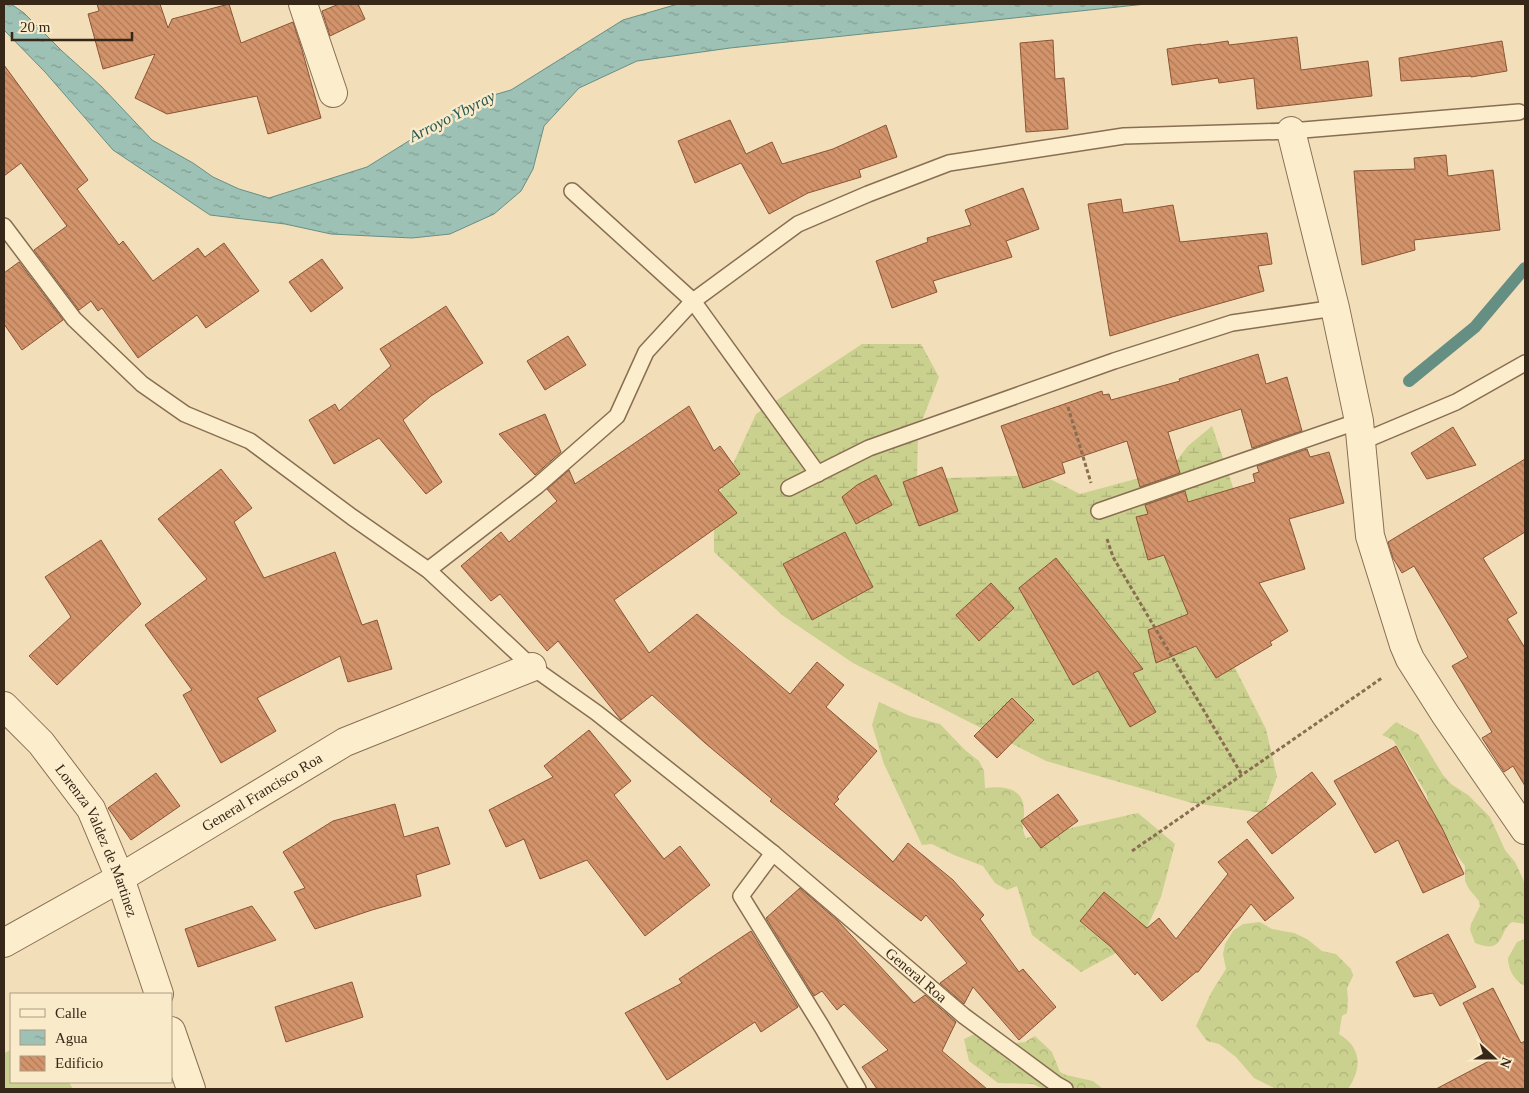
<svg xmlns="http://www.w3.org/2000/svg" width="1529" height="1093" viewBox="0 0 1529 1093" font-family="'Times New Roman',serif">
	<style>
		.grass { fill: #cad08d }
		.forest { fill: url(#forest-crowns) }
		.wetland { fill: url(#wetland-marsh) }
		.water { fill: url(#water-ripples); stroke: #668f84 }
		.lines { fill: none; stroke-linecap: round; stroke-linejoin: round }
		.stream { stroke: #668f84; stroke-width: 12 }
		.building { fill: url(#building-back-hatch); stroke: #8b5536 }
		.service-casing { stroke: #896e52; stroke-width: 18 }
		.minor-casing { stroke: #896e52; stroke-width: 30 }
		.path { stroke: #896e52; stroke-width: 3; stroke-dasharray: 4 2.5; stroke-linecap: butt }
		.service { stroke: #fcedcd; stroke-width: 15 }
		.minor { stroke: #fcedcd; stroke-width: 28 }
		.labels { text-anchor: middle; dominant-baseline: central; stroke-width: 5; stroke-linejoin: round; paint-order: stroke }
		.street-label { font-size: 15px; fill: #372719; stroke: #f9eac9 }
		.water-label { font-size: 16px; font-style: italic; fill: #275854; stroke: #f9eac9 }
	</style>
	<defs>
		<pattern id="forest-crowns" width="20" height="18" patternUnits="userSpaceOnUse" patternTransform="scale(1.25)"><rect width="20" height="18" fill="#cad08d"/><path d="M2 6a3 3 0 1 1 6 0M12 15a3 3 0 1 1 6 0" fill="none" stroke="#aeb379"/></pattern>
		<pattern id="wetland-marsh" width="20" height="14" patternUnits="userSpaceOnUse" patternTransform="scale(1.25)"><rect width="20" height="14" fill="#cad08d"/><path d="M1 5h8M5 5V1M11 12h8M15 12V8" fill="none" stroke="#aeb379"/></pattern>
		<pattern id="water-ripples" width="26" height="14" patternUnits="userSpaceOnUse" patternTransform="scale(1.25)"><rect width="26" height="14" fill="#9ec1b6"/><path d="M2 4q2-2 4 0t4 0M15 11q2-2 4 0t4 0" fill="none" stroke="#829d93"/></pattern>
		<pattern id="building-back-hatch" width="6" height="6" patternUnits="userSpaceOnUse" patternTransform="scale(1.25)"><rect width="6" height="6" fill="#d4946b"/><path d="M-1 5l2 2M0 0l6 6M5-1l2 2" fill="none" stroke="#ad7957"/></pattern>
	</defs>
	<rect width="100%" height="100%" fill="#f2dfb9"/>
	<path class="grass" d="M11 1050V1082H69L73 1089H4V1053Z"/>
	<path class="forest" d="M879 702 910 716 940 724 965 750 979 761 984 771 985 788C1003 786 1024 787 1024 811 1024 824 1020 825 1026 838L1138 813 1175 844 1161 897 1144 934 1118 952 1081 972 1032 935 1017 886 1007 890 995 883 983 866 954 855 932 844 922 845 884 764 872 725Z
		M1396 722 1418 734 1443 775 1451 784 1468 795 1490 817 1505 850 1515 862 1523 879 1525 887V924L1512 922C1498 932 1505 955 1475 943L1470 930 1471 924 1480 906 1479 901 1469 889 1465 881V866L1454 851 1449 840 1443 835 1428 802 1427 795 1397 746 1393 740 1382 735Z
		M1260 922 1272 929 1294 933 1307 939 1322 951 1336 954 1351 969 1353 976 1347 988 1348 1000 1347 1013 1342 1016 1339 1034C1362 1048 1362 1068 1348 1089H1276L1254 1078 1236 1057 1219 1044 1207 1041 1196 1026 1211 993 1226 969 1223 954 1225 944 1233 931 1243 924Z
		M1525 939V986C1514 981 1508 969 1508 958L1517 942Z
		M990 1027 1016 1043 1025 1042 1035 1036 1052 1052 1060 1072 1066 1075 1093 1081 1103 1089H1043L1033 1084 998 1083 969 1061 964 1039Z"/>
	<path class="wetland" d="M862 344H921L939 377 918 431 917 479 1042 475 1080 494 1169 470 1188 446 1212 426 1245 522 1205 609 1266 729 1277 777 1263 813 1192 803 1046 761 853 663 782 615 714 552V505L756 414Z"/>
	<path class="water" d="M4 4H11L24 13 62 51 102 87 152 140 193 163 213 177 239 189 269 198 367 167 473 101 511 90 623 20 678 4H1146L730 48 637 61 579 88 544 126 533 169 521 191 494 214 450 234 412 238 331 234 285 224 210 215 113 150 45 72 4 30Z"/>
	<g class="lines">
		<path class="stream" d="M1409 381 1475 327 1525 268"/>
	</g>
	<path class="building" d="M97 4H160L168 28 172 19 229 4 241 43 293 22 302 50 321 118 268 134 257 96 167 114 135 98 155 54 103 69 88 14 99 11Z
		M339 4H358L365 19 330 36 322 11Z
		M1297 37 1301 70 1368 61 1372 96 1257 109 1254 78 1219 83 1218 78 1172 85 1167 49 1201 44V45L1228 41 1229 45Z
		M1053 40 1055 79 1064 78 1068 129 1026 132 1020 43Z
		M1502 41 1507 71 1471 77V76L1401 81 1399 58Z
		M4 65 88 180 77 189 119 245 123 241 153 281 198 248 205 257 224 243 259 291 206 328 197 315 138 358 102 308 98 311 91 301 79 310 34 250 67 226 21 163 4 176Z
		M730 120 746 154 772 142 782 164 833 149 886 125 897 157 859 170 861 177 808 193 769 214 741 163 695 183 678 141Z
		M1446 155 1448 176 1493 170 1500 230 1414 240 1415 250 1362 265 1354 171 1415 169 1414 158Z
		M1023 188 1039 229 1006 241 1012 257 933 281 937 292 892 308 876 261 928 242 927 238 971 225 965 210Z
		M1121 199 1123 213 1173 205 1180 242 1267 233 1272 264 1258 266 1264 291 1172 317 1110 336 1088 204Z
		M322 259 343 288 311 312 289 282Z
		M19 262 63 320 22 350 4 324V273Z
		M446 306 483 363 431 396 403 420 442 482 426 494 379 438 334 464 309 420 335 404 339 411 391 366 380 349Z
		M568 336 586 365 545 390 527 361Z
		M1258 354 1266 384 1287 377 1302 431 1252 448 1241 409 1168 432 1180 473 1140 487 1127 441 1062 463 1065 473 1023 488 1001 426 1102 391 1103 395 1109 394 1111 400 1180 381 1179 379Z
		M689 406 714 451 720 446 740 474 718 490 737 513 614 600 649 653 697 614 790 694 817 662 844 685 826 707 877 751 837 797 839 799 834 804 893 862 908 843 953 880 984 915 980 919 1019 972 1023 969 1056 1007 1019 1040 973 987 964 1004 940 983 967 963 926 915 921 921 770 801 772 799 705 743 652 695 621 720 558 641 547 651 500 594 491 601 461 566 501 532 509 542 557 501 547 489 569 470 575 484Z
		M545 414 561 452 535 475 499 434Z
		M1453 427 1476 465 1427 479 1411 453Z
		M1307 449 1310 457 1329 452 1344 503 1289 519 1305 569 1259 583 1288 631 1270 642 1272 645 1216 678 1196 646 1156 663 1148 630 1188 614 1164 555 1148 560 1136 517 1148 514 1145 505 1185 491 1188 502 1255 482 1253 474 1259 472 1257 466Z
		M1525 459V532L1483 558 1517 613 1507 619 1525 648V786L1513 766 1504 772 1482 738 1492 732 1452 666 1468 657 1414 566 1402 573 1393 558 1388 542Z
		M942 467 958 511 919 526 903 482Z
		M221 469 252 508 234 522 264 578 335 552 362 625 377 620 392 669 348 682 340 656 257 698 276 731 221 763 183 695 192 690 145 625 207 579 158 519Z
		M876 475 892 505 856 524 842 497 857 485Z
		M845 532 873 587 812 620 783 564Z
		M101 540 141 604 57 685 29 656 71 617 45 577Z
		M1056 558 1143 669 1133 673 1156 712 1130 727 1098 671 1073 685 1019 588Z
		M991 583 1014 608 979 641 956 615Z
		M1012 698 1034 720 997 758 974 736Z
		M589 730 631 781 614 795 664 859 680 846 710 885 645 936 587 860 540 879 524 839 506 847 489 810 553 777 544 766Z
		M1396 746 1442 828 1464 874 1423 893 1398 840 1375 853 1334 781Z
		M1312 772 1336 804 1272 854 1247 822Z
		M156 773 180 806 131 840 108 808Z
		M1058 794 1078 821 1041 848 1021 821Z
		M395 804 404 837 438 827 450 864 416 875 421 896 372 910 315 929 294 892 305 888 283 852 333 821Z
		M1247 839 1294 898 1265 921 1251 904 1198 972H1196L1162 1001 1137 972 1135 975 1111 947 1080 921 1104 892 1147 928 1159 918 1176 939 1228 874 1218 862Z
		M800 888 838 921 914 1003 925 995 956 1022 942 1051 987 1089H877L862 1067 888 1050 844 1004 837 1010 822 991 814 996 766 918Z
		M252 906 276 940 198 967 185 929Z
		M751 931 798 1007 761 1032 755 1022 667 1080 625 1013 682 983 679 979Z
		M1448 934 1476 987 1440 1006 1433 993 1414 997 1396 962Z
		M352 982 363 1017 286 1042 275 1007Z
		M1493 988 1521 1043 1525 1041V1089H1436L1491 1060 1463 1003Z"/>
	<g class="lines">
		<g class="service-casing">
			<g id="service">
				<path d="M572 191 693 301 818 474"/>
				<path id="s1" d="M4 226 74 319 142 384 185 414 250 441 352 517 428 570 532 667 597 713 773 853 964 1016 1056 1084 1065 1089"/>
				<path d="M1361 442 1456 402 1525 363"/>
				<path d="M789 488 869 448 1114 361 1232 323 1335 308"/>
				<path d="M1099 511 1359 421"/>
				<path d="M428 570 537 486 617 416 646 352 693 301 798 224 868 194 949 163 1124 136 1291 131 1519 112"/>
				<path d="M773 853 741 896 822 1027 858 1089"/>
			</g>
		</g>
		<g class="minor-casing">
			<g id="minor">
				<path d="M303 4 333 93"/>
				<path d="M1291 131 1335 308 1359 421 1370 536 1404 645 1410 659 1445 714 1525 830"/>
				<path id="s2" d="M4 706 41 743 91 809 120 878 159 994"/>
				<path id="s3" d="M4 943 120 878 345 742 532 667"/>
				<path d="M171 1031 191 1089"/>
			</g>
		</g>
		<path class="path" d="M1068 407 1091 483
			M1107 539 1113 557 1242 775
			M1132 851 1382 678"/>
		<use href="#service" class="service"/>
		<use href="#minor" class="minor"/>
	</g>
	<g class="labels">
		<g class="street-label">
			<text stroke="none"><textPath href="#s3" startOffset="299">General Francisco Roa</textPath></text>
			<text stroke="none"><textPath href="#s2" startOffset="166">Lorenza Valdez de Martinez</textPath></text>
			<text stroke="none"><textPath href="#s1" startOffset="1188">General Roa</textPath></text>
		</g>
		<g class="water-label">
			<text transform="translate(452 116) rotate(-27)">Arroyo Ybyray</text>
		</g>
	</g>
	<rect width="1529" height="1093" fill="none" stroke="#372719" stroke-width="10"/>
	<rect x="10" y="993" width="162" height="90" fill="#f9eac9" stroke="#ab9c83"/>
	<rect x="20" y="1009" width="25" height="8" fill="#fcedcd" stroke="#ab9c83"/>
	<text x="55" y="1018" font-size="15" fill="#372719">Calle</text>
	<rect x="20" y="1030" width="25" height="15" fill="url(#water-ripples)" stroke="#ab9c83"/>
	<text x="55" y="1043" font-size="15" fill="#372719">Agua</text>
	<rect x="20" y="1056" width="25" height="15" fill="url(#building-back-hatch)" stroke="#ab9c83"/>
	<text x="55" y="1068" font-size="15" fill="#372719">Edificio</text>
	<g transform="translate(1494 1058) rotate(111)" stroke="#f9eac9" stroke-width="4" paint-order="stroke">
	<path d="M0-4L9 19L0 12L-9 19Z" fill="#372719"/>
	<text y="-8" font-size="14" font-weight="bold" text-anchor="middle" fill="#372719">N</text>
	</g>
	<path d="M12 32v8h120v-8" fill="none" stroke="#372719" stroke-width="2.5"/>
	<text x="20" y="32" font-size="15" fill="#372719" stroke="#f9eac9" stroke-width="4" paint-order="stroke">20 m</text>
</svg>
